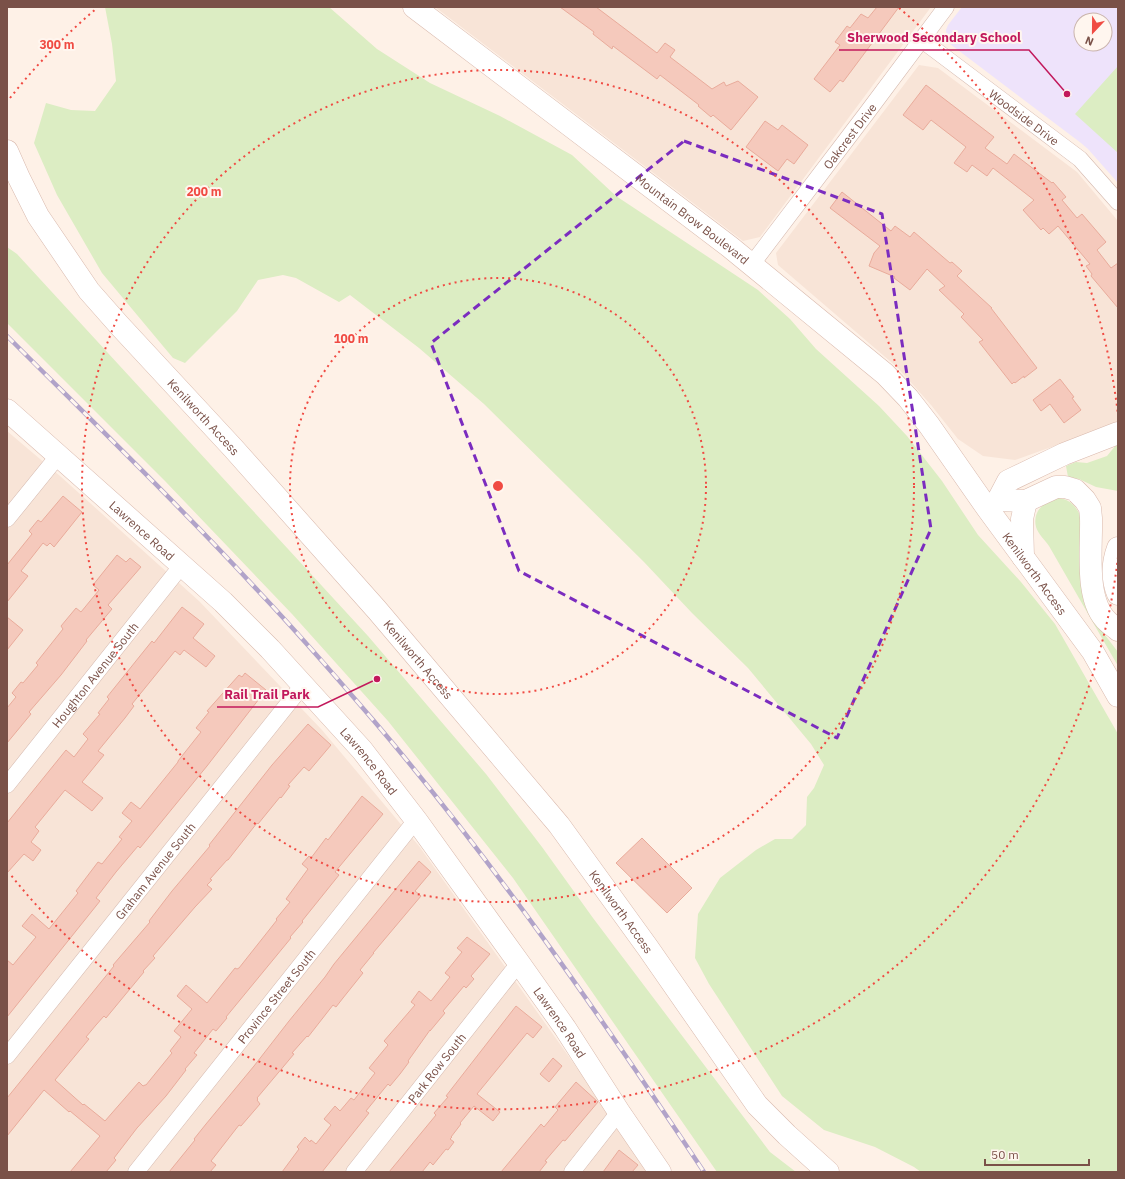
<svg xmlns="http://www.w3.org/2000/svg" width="1125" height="1179" viewBox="0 0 1125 1179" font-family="'IBM Plex Sans',sans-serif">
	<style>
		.residential { fill: #f8e4d7 }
		.education { fill: #eee3fb; fill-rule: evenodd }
		.green { fill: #dcedc3 }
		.building { fill: #f5c9bc; stroke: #e9ab9b }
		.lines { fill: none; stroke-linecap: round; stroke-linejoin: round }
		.street-casing { stroke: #d4b8ae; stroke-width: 17 }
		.secondary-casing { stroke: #d9b9ad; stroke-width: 23 }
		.street { stroke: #fff; stroke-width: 16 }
		.secondary { stroke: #fff; stroke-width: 22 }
		.rail-casing { stroke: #b1a3c9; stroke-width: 4.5 }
		.rail { stroke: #fff6ef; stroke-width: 3; stroke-dasharray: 9; stroke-linecap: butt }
		.marked { fill: none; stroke: #7b2cbf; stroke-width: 3; stroke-dasharray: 8 5; stroke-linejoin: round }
		.ring { fill: none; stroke: #f04b43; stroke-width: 2; stroke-dasharray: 2 4 }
		.labels { text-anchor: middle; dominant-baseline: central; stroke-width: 4; stroke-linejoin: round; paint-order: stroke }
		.street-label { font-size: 12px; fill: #7a5148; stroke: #fff6ef }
		.centre { fill: #f04b43; stroke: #fff6ef; stroke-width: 2 }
		.ring-label { font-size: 12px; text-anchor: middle; font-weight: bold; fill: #f04b43; stroke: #fff6ef; stroke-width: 4; stroke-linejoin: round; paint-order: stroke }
		.leader { fill: none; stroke: #c2185b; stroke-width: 1.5 }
		.callout-dot { fill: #c2185b; stroke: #fff6ef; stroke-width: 1.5 }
		.callout-label { font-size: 13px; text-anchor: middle; font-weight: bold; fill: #c2185b; stroke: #fff6ef; stroke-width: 4; stroke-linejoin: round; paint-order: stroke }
	</style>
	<rect width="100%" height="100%" fill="#fef1e7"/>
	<path class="residential" d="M435 7H931L760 237 743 241Z
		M919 65 938 68 1077 172 1118 221V423L1015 460 983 456 958 439 931 405 898 368 778 265 776 253Z
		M7 431 60 476 199 601 322 730 419 846 651 1172H7Z"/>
	<path class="education" d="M962 7H1118V183L1088 149 1081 143 950 44 947 40 946 30 948 25ZM1081 20H1105V44H1081Z"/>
	<path class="green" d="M105 7H329L377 49 430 83 500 116 572 155 616 196 758 290 790 319 816 349 879 406 907 436 942 481 978 535 1021 582 1055 624 1118 734V1172H921L914 1167 875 1147 824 1130 782 1096 709 984 695 958 698 914 720 878 756 850 775 839H792L806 825 807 797 814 788 824 765 811 744 748 668 692 613 644 562 484 404 419 348 350 295 339 302 296 278 283 275 258 280 237 311 185 363 173 358 102 273 57 195 34 143 46 103 71 110 95 111 116 81 112 44Z
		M1118 66V153L1075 114Z
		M7 247 17 254 368 636 486 774 542 847 593 918 770 1152 796 1172H717L513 878 388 721 292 614 165 481 7 323Z
		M1116 445H1118V491L1096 487 1079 479 1068 477 1066 466 1076 462 1087 463 1107 456Z
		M1059 498C1070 500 1075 505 1080 515V569L1081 587 1095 622 1118 652V666L1049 546C1045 540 1038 534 1036 527 1032 511 1045 500 1059 498Z"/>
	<path class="building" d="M560 7H596L657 53 665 43 675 50 670 57 712 89 724 82 726 86 738 81 758 97 731 130 713 115 711 117 698 106 699 105 660 75 657 79 613 46 612 49 593 34 594 32Z
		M877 7H899L843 82 840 80 830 92 814 79 840 45 835 42 847 26 850 28 861 14 868 18Z
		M926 85 994 137 985 148 1007 164 1014 154 1052 183 1053 182 1066 197 1062 200 1077 218 1082 214 1106 242 1097 250 1111 268 1118 263V308L1091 276 1092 274 1086 266 1090 264 1058 226 1049 234 1043 228 1041 230 1023 210 1034 200 993 168 987 176 972 165 967 172 954 163 966 147 931 120 923 130 903 115Z
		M765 121 778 130 782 125 808 145 794 164 787 159 778 171 746 147Z
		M842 192 891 231 895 226 910 237 914 232 950 263 952 262 962 271 957 276 992 308H991L1037 368 1024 378V376L1015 383 1014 382 1012 384 979 342 983 340 961 317 964 314 939 290 945 286 927 269 910 290 894 278 895 277 869 266 874 253 880 246 830 208Z
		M1060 379 1074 397 1072 398 1081 410 1064 423 1050 404 1041 411 1033 400Z
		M63 496 82 512 54 547 50 543 47 546 43 543 21 571 28 576 7 602V565L32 534 29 531 38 520 41 522Z
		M117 555 126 562 130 558 141 567 108 605 112 609 86 640 87 641 61 675 29 712 31 714 7 743V708L16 697 12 693 21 682 23 683 38 665 36 663 63 629 61 626 76 608 81 612 99 590 93 585Z
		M182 607 204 624 193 638 215 656 206 667 184 650 180 655 175 651 132 704 134 706 125 718 98 751 104 755 82 782 103 798 92 811 65 790 35 827 39 831 31 842 41 850 33 861 24 854 7 873V823L66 750 74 757 88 739 83 734 100 714 98 713 109 699 107 697 152 641 154 643Z
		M7 617 23 630 7 650Z
		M245 673 266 690 207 766 140 848 138 846 116 872 96 898 100 901 7 1017V960L13 965 36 937 22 926 32 914 49 929 78 893 76 891 98 862 102 864 122 839 119 837 132 821 122 813 131 802 140 809 178 762V761L201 732 196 728 209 712 207 711 239 675 242 677Z
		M308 724 331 745 309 771 304 767 288 785 290 786 281 798 280 797 258 824 257 823 228 860H227L210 879 212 880 207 885 212 889 195 907 153 956 155 958 143 971 144 972 106 1018 104 1016 96 1025 86 1037 89 1039 55 1080 83 1105 84 1104 105 1121 139 1082 143 1086 145 1085H146L172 1053 170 1051 181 1037 174 1031 192 1009 177 996 186 985 207 1003 235 968 237 969 239 968 277 920 276 919 290 902 286 899 308 869 302 864 309 856 311 858 326 838 328 840 362 796 383 814 335 872 339 875 302 921 303 922 290 937 291 938 226 1017 227 1018 216 1031 213 1029 194 1053 197 1055 185 1069 186 1070 166 1096 137 1128 114 1158 116 1160 106 1172H70L100 1136 70 1111 69 1112 44 1090 7 1136V1098L114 966 113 965 150 922 149 921 172 891 210 846 209 845 272 765Z
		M642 838 692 888 667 913 616 863Z
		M419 861 431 872 415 891 421 896 373 953H374L360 970 363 973 343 998 336 1007 333 1005 308 1037 307 1036 292 1053 294 1054 257 1098 258 1099 257 1100 260 1104 241 1126 239 1125 211 1161 216 1165 210 1172H169L195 1140 194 1139 206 1124 254 1066 289 1021 325 977 334 964Z
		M467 937 490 954 471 976 474 979 466 988 464 986 443 1011 445 1013 430 1031V1030L408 1061 409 1062 400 1074 390 1086 388 1084 366 1111 369 1113 322 1172H282L299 1149 297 1147 305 1137 310 1142 311 1140 316 1144 331 1125 324 1119 335 1106 340 1111 351 1098 354 1100 375 1073 369 1068 388 1045 384 1041 415 1005 411 1002 419 991 431 1001 450 977 445 973 462 952 457 948Z
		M516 1006 542 1027 533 1038 527 1033 477 1094 500 1112 493 1121 474 1106 460 1123 461 1124 451 1137H452L450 1139 454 1142 448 1150 446 1149 433 1165 430 1162 422 1172H389L436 1115 434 1113 448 1097 446 1096Z
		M553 1058 562 1066 549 1082 540 1074Z
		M576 1082 598 1102 565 1141 563 1140 545 1161 547 1162 539 1172H501L541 1124 544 1127 558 1110 555 1107Z
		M619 1150 638 1165 632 1172H603Z"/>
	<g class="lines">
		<g class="street-casing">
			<g id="street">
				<path id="s1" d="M922 40 1080 159 1118 202"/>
				<path id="s2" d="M752 264 866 114 946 7"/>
				<path d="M7 519 58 456"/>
				<path id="s3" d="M7 785 182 565"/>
				<path id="s4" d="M7 1056 303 685"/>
				<path id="s5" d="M136 1172 416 820"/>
				<path id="s6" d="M354 1172 519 963"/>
				<path d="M572 1172 619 1112"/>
			</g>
		</g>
		<g class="secondary-casing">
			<g id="secondary">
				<path id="s7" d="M414 7 730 247 885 374 908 398 929 425 987 508 1093 652 1118 696"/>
				<path id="s8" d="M7 151 19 178 38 216 89 291 119 325 233 448 377 610 559 825 648 948 757 1105 787 1135 828 1172"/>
				<path id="s9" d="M7 410 223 602 270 649 362 750 416 820 519 963 565 1028 619 1112 660 1172"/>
				<path d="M998 500 1026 501 1056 487H1065L1075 490 1085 500 1090 508 1091 518C1092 547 1084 601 1108 622 1111 625 1115 627 1118 630"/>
				<path d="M988 507 998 500 1008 481 1064 454 1118 433"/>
				<path d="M1118 548C1112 564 1112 579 1118 594"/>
				<path d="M1023 557 1022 519 1026 501"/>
			</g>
		</g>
		<use href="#street" class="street"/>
		<use href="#secondary" class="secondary"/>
		<g class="rail-casing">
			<path id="rail" d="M7 336C92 421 179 505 261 594 300 635 337 678 374 721 495 863 601 1017 704 1172"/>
		</g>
		<use href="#rail" class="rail"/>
	</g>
	<path class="marked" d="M684 141 882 214 931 529 837 738 519 571 431 343Z"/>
	<g class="ring">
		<circle cx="498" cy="486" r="208"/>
		<circle cx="498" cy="486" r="416"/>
		<path d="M1118 557A624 624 0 0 1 10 874M10 98A624 624 0 0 1 97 8M899 8A624 624 0 0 1 1118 415"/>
	</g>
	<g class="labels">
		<g class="street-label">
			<text stroke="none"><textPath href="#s1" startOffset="128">Woodside Drive</textPath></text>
			<text stroke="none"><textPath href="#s2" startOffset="161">Oakcrest Drive</textPath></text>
			<text stroke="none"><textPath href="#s7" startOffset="350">Mountain Brow Boulevard</textPath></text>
			<text stroke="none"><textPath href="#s8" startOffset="333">Kenilworth Access</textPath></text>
			<text stroke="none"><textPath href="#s9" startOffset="181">Lawrence Road</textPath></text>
			<text stroke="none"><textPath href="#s7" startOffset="847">Kenilworth Access</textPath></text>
			<text stroke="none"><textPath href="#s8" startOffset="657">Kenilworth Access</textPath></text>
			<text stroke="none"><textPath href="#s3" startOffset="141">Houghton Avenue South</textPath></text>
			<text stroke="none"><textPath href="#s9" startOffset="505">Lawrence Road</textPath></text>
			<text stroke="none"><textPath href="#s4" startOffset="237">Graham Avenue South</textPath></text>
			<text stroke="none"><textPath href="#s8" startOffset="981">Kenilworth Access</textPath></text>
			<text stroke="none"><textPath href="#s5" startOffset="225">Province Street South</textPath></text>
			<text stroke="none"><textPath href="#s9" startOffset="829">Lawrence Road</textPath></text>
			<text stroke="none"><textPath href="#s6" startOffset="133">Park Row South</textPath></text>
		</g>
	</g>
	<circle cx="498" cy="486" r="6" class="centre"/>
	<g class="ring-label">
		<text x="57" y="49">300 m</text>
		<text x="204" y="196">200 m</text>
		<text x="351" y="343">100 m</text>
	</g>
	<path class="leader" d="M1067 94L1029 50H839M377 679L318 707H217"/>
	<g class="callout-dot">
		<circle cx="1067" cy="94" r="4"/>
		<circle cx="377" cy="679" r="4"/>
	</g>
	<g class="callout-label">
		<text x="934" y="42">Sherwood Secondary School</text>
		<text x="267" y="699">Rail Trail Park</text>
	</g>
	<rect width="1125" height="1179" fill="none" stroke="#7a5148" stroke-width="16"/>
	<g transform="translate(1093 32) rotate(202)"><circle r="19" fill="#fff6ef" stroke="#cab4ac"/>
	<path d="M0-3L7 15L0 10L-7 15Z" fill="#f04b43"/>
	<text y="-6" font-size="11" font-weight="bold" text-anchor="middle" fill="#7a5148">N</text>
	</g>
	<path d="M985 1159v6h104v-6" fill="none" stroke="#7a5148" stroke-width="2"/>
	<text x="991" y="1159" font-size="12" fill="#7a5148" stroke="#fff6ef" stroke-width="3" paint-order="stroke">50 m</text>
</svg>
